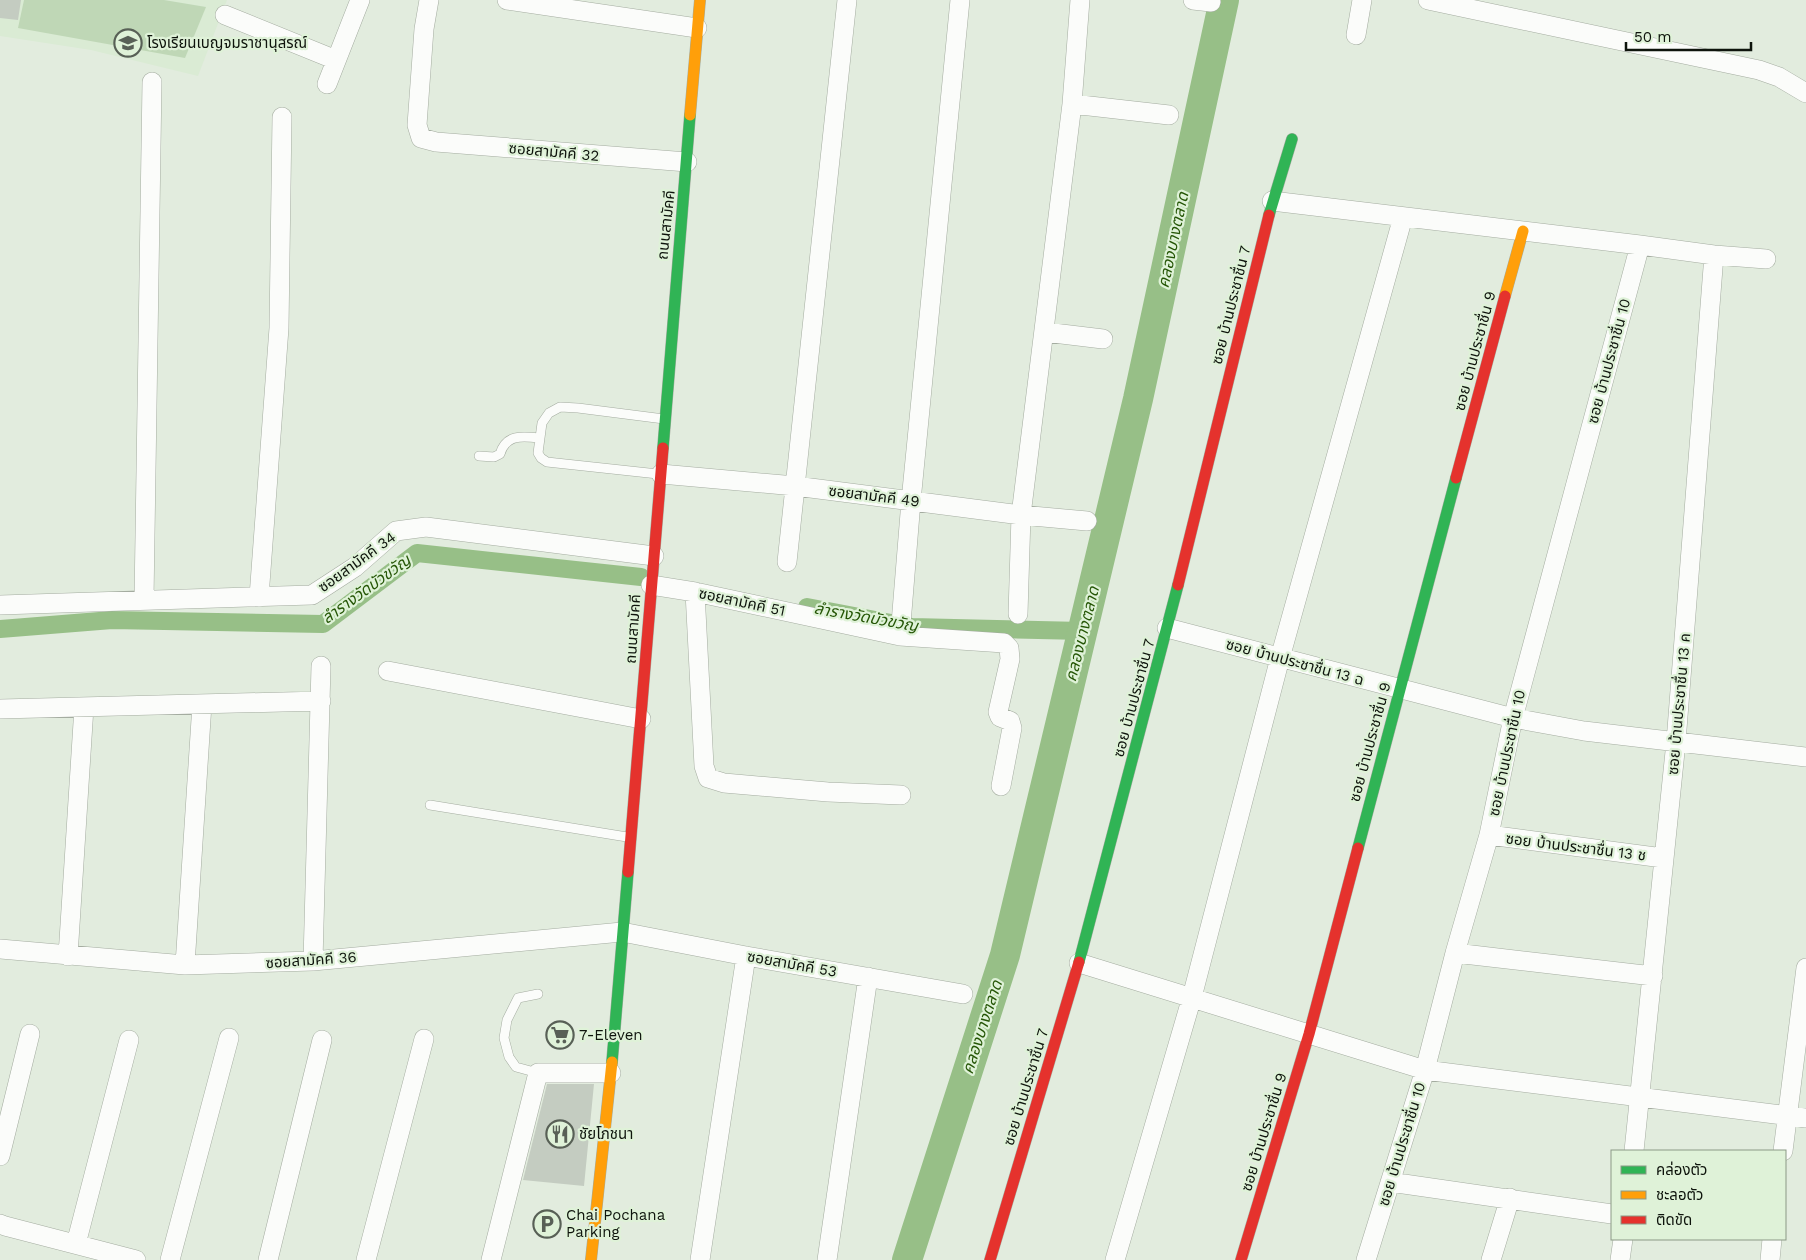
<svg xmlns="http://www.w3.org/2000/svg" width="1806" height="1260" viewBox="0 0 1806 1260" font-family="'Work Sans','Noto Sans Thai',sans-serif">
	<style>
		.built { fill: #daebd4 }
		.green { fill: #bfd7b6 }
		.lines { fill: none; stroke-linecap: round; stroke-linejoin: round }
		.canal { stroke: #97bf87; stroke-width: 18 }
		.river { stroke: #97bf87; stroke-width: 30 }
		.building { fill: #c4ccc1 }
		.lane-casing { stroke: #a4aca0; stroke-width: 10 }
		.street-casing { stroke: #a4aca0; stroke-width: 20 }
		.fast-casing { stroke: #a4aca0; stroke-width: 12 }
		.slow-casing { stroke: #a4aca0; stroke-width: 12 }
		.jam-casing { stroke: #a4aca0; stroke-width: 12 }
		.lane { stroke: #fbfcfa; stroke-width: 9 }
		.street { stroke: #fbfcfa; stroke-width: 19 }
		.fast { stroke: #30b455; stroke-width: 11 }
		.slow { stroke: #ff9f0a; stroke-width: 11 }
		.jam { stroke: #e5322d; stroke-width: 11 }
		.labels { text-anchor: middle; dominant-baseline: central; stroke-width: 4.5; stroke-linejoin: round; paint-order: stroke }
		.poi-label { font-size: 15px; fill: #0e140c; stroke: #dff2d8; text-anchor: start }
		.street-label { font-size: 15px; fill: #0e140c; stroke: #dff2d8 }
		.water-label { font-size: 16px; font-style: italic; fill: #255606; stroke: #dff2d8 }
	</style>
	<rect width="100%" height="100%" fill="#e2ecde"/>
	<path class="built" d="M0 0H227L198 76 91 50 0 36Z"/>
	<path class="green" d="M24 0H164L206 7 185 58 18 28Z"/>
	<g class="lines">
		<path class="canal" d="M807 607 912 627 1083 631
			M0 629 112 620 323 624 417 553 641 577"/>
		<path class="river" d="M907 1260 1005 955 1138 399 1224 0"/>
	</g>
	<path class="building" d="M0 0H21L18 20 0 18Z
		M547 1084H594L584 1186 523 1180Z"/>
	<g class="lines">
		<g class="lane-casing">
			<path id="lane" d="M479 456 494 457 500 454C506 434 522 436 540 438
				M658 474 547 462 541 458 538 453 542 423 549 413 560 407 578 408 664 419
				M430 805 627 837
				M538 994 518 998 507 1020 504 1038 509 1057 516 1067 538 1073"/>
		</g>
		<g class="street-casing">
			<path id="street" d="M429 0 424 29 417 125 421 138 436 142 687 162
				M507 0 697 28
				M1193 0 1211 2
				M1428 0 1759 70 1779 77 1806 93
				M225 15 336 60
				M1356 35 1362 0
				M327 84 360 0
				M1072 104 1169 115
				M1272 201 1640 245 1714 255 1766 259
				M1045 332 1103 339
				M661 474 795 486 1021 515 1087 521
				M787 562 847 0
				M651 585 695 592 900 636 1004 643 1009 648 1010 659 998 712 1000 717 1010 721 1012 728 1001 786
				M695 592 704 766 708 778 724 783 828 792 901 795
				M259 597 279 328 282 117
				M144 600 152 82
				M0 605 312 595 355 567 396 531 426 527 654 556
				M1018 614 1021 515 1072 104 1080 0
				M1167 628 1513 718 1584 731 1806 757
				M900 636 911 501 960 0
				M388 671 641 719
				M0 709 321 701
				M1489 835 1663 858
				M0 949 185 965 313 961 622 932 746 956 963 994
				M1455 953 1653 976
				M68 956 84 707
				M313 961 321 666
				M1079 963 1425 1070 1806 1118
				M185 965 202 704
				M1634 1151 1676 742 1714 255
				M1783 1151 1806 968
				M0 1156 30 1034
				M1390 1182 1612 1214
				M0 1224 5 1226 136 1260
				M76 1244 129 1040
				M170 1260 229 1038
				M268 1260 322 1040
				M366 1260 424 1039
				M491 1260 538 1073H611
				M700 1260 746 956
				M827 1260 868 977
				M1115 1260 1192 997 1280 658 1403 217
				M1366 1260 1425 1070 1455 953 1489 835 1513 718 1640 245
				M1491 1260 1510 1198
				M1620 1260 1623 1239
				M1770 1260 1772 1239"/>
		</g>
		<g class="fast-casing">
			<path id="fast" d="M1269 215 1292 139
				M663 448 690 115
				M1358 848 1456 478
				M1079 962 1178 585
				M612 1062 628 872"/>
		</g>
		<g class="slow-casing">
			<path id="slow" d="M690 115 700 0
				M1505 296 1523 231
				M591 1260 612 1062"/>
		</g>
		<g class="jam-casing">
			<path id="jam" d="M1456 478 1505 296
				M1178 585 1269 215
				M628 872 663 448
				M990 1260 1079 962
				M1241 1260 1309 1034 1358 848"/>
		</g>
		<use href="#lane" class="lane"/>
		<use href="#street" class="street"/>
		<use href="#fast" class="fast"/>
		<use href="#slow" class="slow"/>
		<use href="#jam" class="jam"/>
	</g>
	<defs>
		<g id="school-ring" transform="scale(1.4375)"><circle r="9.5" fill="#dff2d8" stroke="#586056" stroke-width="1.5"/><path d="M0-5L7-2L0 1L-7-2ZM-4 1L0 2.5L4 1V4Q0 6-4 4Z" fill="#586056"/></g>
		<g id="supermarket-ring" transform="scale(1.4375)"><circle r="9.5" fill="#dff2d8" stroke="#586056" stroke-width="1.5"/><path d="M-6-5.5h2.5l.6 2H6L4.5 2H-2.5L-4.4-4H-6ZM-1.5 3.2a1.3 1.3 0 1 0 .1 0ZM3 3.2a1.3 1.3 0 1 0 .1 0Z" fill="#586056"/></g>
		<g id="restaurant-ring" transform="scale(1.4375)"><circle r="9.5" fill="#dff2d8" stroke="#586056" stroke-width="1.5"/><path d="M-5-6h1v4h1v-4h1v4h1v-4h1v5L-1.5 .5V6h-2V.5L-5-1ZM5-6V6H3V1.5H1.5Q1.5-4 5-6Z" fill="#586056"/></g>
		<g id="parking-ring" transform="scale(1.4375)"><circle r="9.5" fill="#dff2d8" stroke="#586056" stroke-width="1.5"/><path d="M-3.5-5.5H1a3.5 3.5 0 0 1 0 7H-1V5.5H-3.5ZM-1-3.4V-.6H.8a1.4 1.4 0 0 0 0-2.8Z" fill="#586056"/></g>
	</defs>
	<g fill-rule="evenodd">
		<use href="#school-ring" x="128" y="43"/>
		<use href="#supermarket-ring" x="560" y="1035"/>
		<use href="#restaurant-ring" x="560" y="1134"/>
		<use href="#parking-ring" x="547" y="1224"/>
	</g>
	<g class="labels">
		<g class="poi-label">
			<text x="147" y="43">โรงเรียนเบญจมราชานุสรณ์</text>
			<text x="579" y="1035">7-Eleven</text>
			<text x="579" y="1134">ชัยโภชนา</text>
			<text x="566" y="1215">Chai Pochana<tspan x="566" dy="17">Parking</tspan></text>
		</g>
		<g class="street-label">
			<text transform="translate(554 152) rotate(5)">ซอยสามัคคี 32</text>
			<text transform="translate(666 225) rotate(-84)">ถนนสามัคคี</text>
			<text transform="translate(1231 305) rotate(-76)">ซอย บ้านประชาชื่น 7</text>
			<text transform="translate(1475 351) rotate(-75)">ซอย บ้านประชาชื่น 9</text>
			<text transform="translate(1609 361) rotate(-75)">ซอย บ้านประชาชื่น 10</text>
			<text transform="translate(874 496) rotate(7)">ซอยสามัคคี 49</text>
			<text transform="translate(357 562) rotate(-36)">ซอยสามัคคี 34</text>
			<text transform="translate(742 602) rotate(12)">ซอยสามัคคี 51</text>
			<text transform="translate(633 629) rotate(-86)">ถนนสามัคคี</text>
			<text transform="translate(1295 662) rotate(15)">ซอย บ้านประชาชื่น 13 ฉ</text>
			<text transform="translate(1134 698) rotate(-75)">ซอย บ้านประชาชื่น 7</text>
			<text transform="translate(1679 704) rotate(-85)">ซอย บ้านประชาชื่น 13 ค</text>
			<text transform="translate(1370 742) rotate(-75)">ซอย บ้านประชาชื่น 9</text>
			<text transform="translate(1507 753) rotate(-78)">ซอย บ้านประชาชื่น 10</text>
			<text transform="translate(1576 847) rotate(7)">ซอย บ้านประชาชื่น 13 ช</text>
			<text transform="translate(311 960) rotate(-4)">ซอยสามัคคี 36</text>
			<text transform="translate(792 964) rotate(10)">ซอยสามัคคี 53</text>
			<text transform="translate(1026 1087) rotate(-73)">ซอย บ้านประชาชื่น 7</text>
			<text transform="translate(1264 1132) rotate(-73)">ซอย บ้านประชาชื่น 9</text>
			<text transform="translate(1402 1144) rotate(-73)">ซอย บ้านประชาชื่น 10</text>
		</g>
		<g class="water-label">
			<text transform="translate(1173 240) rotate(-78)">คลองบางตลาด</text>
			<text transform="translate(366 589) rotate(-36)">ลำรางวัดบัวขวัญ</text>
			<text transform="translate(866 617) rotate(10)">ลำรางวัดบัวขวัญ</text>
			<text transform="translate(1082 634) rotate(-76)">คลองบางตลาด</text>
			<text transform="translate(982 1027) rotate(-72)">คลองบางตลาด</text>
		</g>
	</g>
	<rect x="1611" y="1150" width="175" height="90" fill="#dff2d8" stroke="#8b9986"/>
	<rect x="1621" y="1166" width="25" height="8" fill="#30b455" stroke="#8b9986"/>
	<text x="1656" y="1175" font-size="15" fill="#0e140c">คล่องตัว</text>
	<rect x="1621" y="1191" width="25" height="8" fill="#ff9f0a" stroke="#8b9986"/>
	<text x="1656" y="1200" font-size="15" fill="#0e140c">ชะลอตัว</text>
	<rect x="1621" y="1216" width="25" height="8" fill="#e5322d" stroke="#8b9986"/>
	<text x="1656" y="1225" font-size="15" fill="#0e140c">ติดขัด</text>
	<path d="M1626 42v8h125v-8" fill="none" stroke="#0e140c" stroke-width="2.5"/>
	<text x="1634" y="42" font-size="15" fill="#0e140c" stroke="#dff2d8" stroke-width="4" paint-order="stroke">50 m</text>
</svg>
